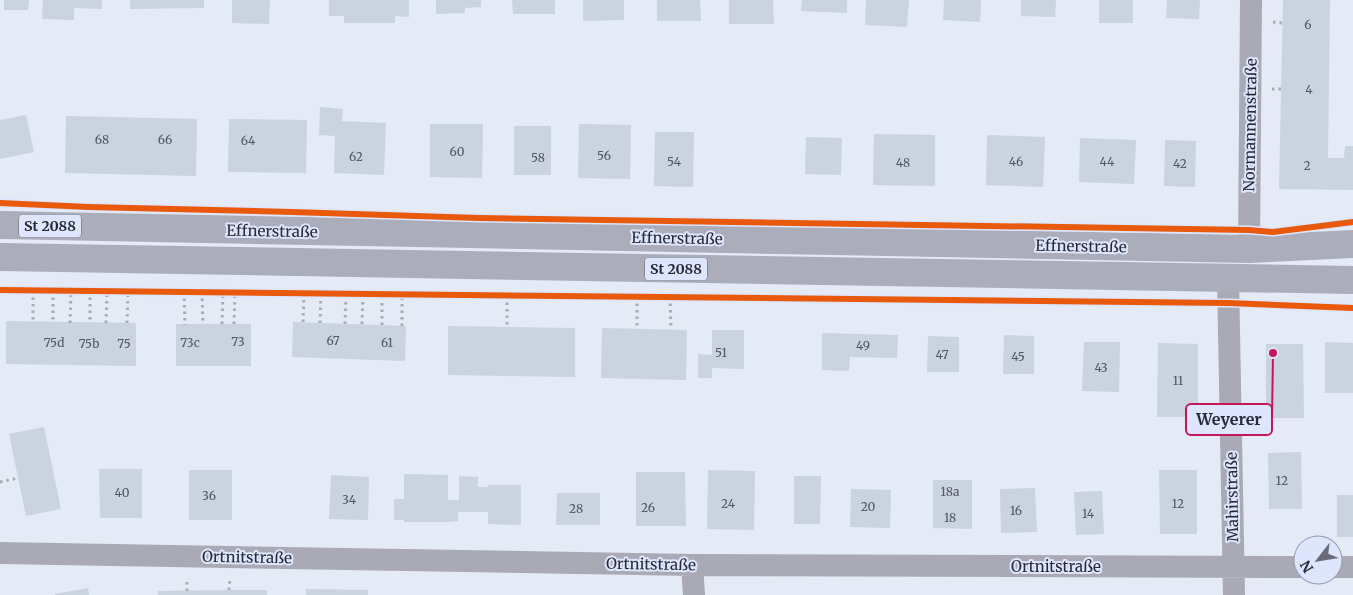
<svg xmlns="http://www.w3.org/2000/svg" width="1353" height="595" viewBox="0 0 1353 595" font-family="Merriweather,serif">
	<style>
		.building { fill: #cad3e0 }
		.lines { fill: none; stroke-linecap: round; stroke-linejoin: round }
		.path { stroke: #a9abb5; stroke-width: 3; stroke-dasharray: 2.5 4; stroke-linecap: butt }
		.street { stroke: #aaaab6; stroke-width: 22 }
		.primary { stroke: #acadbb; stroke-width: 28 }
		.cycleway-casing { stroke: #dde6fd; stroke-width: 9 }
		.cycleway { stroke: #e8590c; stroke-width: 6 }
		.labels { text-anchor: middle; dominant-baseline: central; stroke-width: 4; stroke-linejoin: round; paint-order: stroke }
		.number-label { font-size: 12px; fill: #525762 }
		.shield { fill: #dde6fd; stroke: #5d6271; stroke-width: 1 }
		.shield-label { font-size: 14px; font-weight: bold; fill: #262a35 }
		.street-label { font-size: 15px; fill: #262a35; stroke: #dde6fd }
		.leader { fill: none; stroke: #c2185b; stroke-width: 2 }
		.callout-dot { fill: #c2185b; stroke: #dde6fd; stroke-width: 2 }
		.callout { fill: #dde6fd; stroke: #c2185b; stroke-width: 2 }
		.callout-label { font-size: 16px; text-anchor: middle; font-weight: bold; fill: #262a35 }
	</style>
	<rect width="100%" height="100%" fill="#e4eaf6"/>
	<path class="building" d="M4 0H29L28 10H4Z
		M43 0H102V9L74 8V20L42 19Z
		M130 0H204V8L130 9Z
		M232 0H270L269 24 232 23Z
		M329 0H409V17L395 16V23H344V16H329Z
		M436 0H481V7L465 8V13L436 14Z
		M512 0H555V14H513Z
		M583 0H624V20L583 21Z
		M657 0H700L701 21H657Z
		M729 0H773L774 24H729Z
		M802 0H847V13L801 11Z
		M866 0H909L907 27 865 25Z
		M944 0H981L980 22 943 20Z
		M1021 0H1056L1055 17 1021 16Z
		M1099 0H1133V23H1099Z
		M1167 0H1200L1199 19 1166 18Z
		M1283 0H1330L1328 158H1344L1345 146H1353V190L1279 189Z
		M320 107 343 109 342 121 386 123 384 175 334 173 335 136 319 135Z
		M26 115 34 152 0 159V120Z
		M66 116 197 119 196 176 65 173Z
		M229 119 307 120 306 173 228 172Z
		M430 124H483L482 178 430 177Z
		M579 124 631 125 630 179 578 178Z
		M514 126H551V175H514Z
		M655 132H694L693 187 654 186Z
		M874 134 935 135V186L873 185Z
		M987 135 1045 137 1043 187 986 185Z
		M806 137 842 138 841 175 805 174Z
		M1080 138 1136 140 1134 184 1079 182Z
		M1165 140 1196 141 1195 187 1164 186Z
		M6 321 136 323V366L6 364Z
		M293 322 406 326 405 361 292 357Z
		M176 324H251V366H176Z
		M448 326 575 328V377L448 375Z
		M602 328 687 330 686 380 601 378Z
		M712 330H744V369L712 368V378H698V354L712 355Z
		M822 333 898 335 897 358 850 357 849 371 822 370Z
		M1004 335 1034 336V374H1003Z
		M928 336 959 337V372H927Z
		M1084 342H1120L1119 392 1082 391Z
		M1325 342 1353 343V393H1325Z
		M1158 343 1198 344V417H1157Z
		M1266 344H1303L1304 418H1266Z
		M44 427 61 509 26 516 9 434Z
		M1301 452 1302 509H1269L1268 453Z
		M99 469H142V518H100Z
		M189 470H232V520H189Z
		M708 470 755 471 754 530 707 529Z
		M1159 470H1197V534H1160Z
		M636 472H685L686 526H636Z
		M404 474 448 475V500H459V476L478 477V487H488V485H521V525L488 524V512H458V521L447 522H404V520H394V499H404Z
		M331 475 369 477 368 520 329 519Z
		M794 476H821L820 524H794Z
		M933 480H972V529L933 528Z
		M1035 488 1037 532 1001 533 1000 489Z
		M851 489 891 490 890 528 850 527Z
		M1102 491 1104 534 1076 535 1074 492Z
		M557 493H600V525H556Z
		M1337 495H1353V537H1337Z
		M88 588 89 595H55V594Z
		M306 589 368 590V595H306Z
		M229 590H267V595H158V591Z"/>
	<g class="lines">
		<path class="path" d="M1273 22 1282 23
			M1272 89H1281
			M33 291V322
			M53 291V322
			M90 291V323
			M184 292 185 325
			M202 292 203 324
			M507 296V327
			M637 297V329
			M670 297 671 329
			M303 322 304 293
			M70 323 71 291
			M106 323 107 292
			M127 323 128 292
			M320 323 321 294
			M222 324 223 293
			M234 324 235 293
			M345 324 346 294
			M362 324 363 294
			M382 325V294
			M402 326V294
			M0 482 18 478
			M229 590 230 578
			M187 591V579"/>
		<path class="street" d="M1249 249 1251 0
			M1228 278 1234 595
			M0 553 692 565 1303 567
			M692 565 694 595
			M1333 567H1353"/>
		<path class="primary" d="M0 225 1249 249 1353 244
			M0 257 1353 280"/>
		<g class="cycleway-casing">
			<path id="cycleway" d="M0 203 89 207 292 212 479 218 1249 230 1273 232 1353 222
				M0 290 1228 303 1353 308"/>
		</g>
		<use href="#cycleway" class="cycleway"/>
	</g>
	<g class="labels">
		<g class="number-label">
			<text x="1308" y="24">6</text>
			<text x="1309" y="89">4</text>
			<text x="102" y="139">68</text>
			<text x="165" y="139">66</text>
			<text x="248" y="140">64</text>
			<text x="457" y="151">60</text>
			<text x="604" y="155">56</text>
			<text x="356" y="156">62</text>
			<text x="538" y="157">58</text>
			<text x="674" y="161">54</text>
			<text x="1016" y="161">46</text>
			<text x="1107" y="161">44</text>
			<text x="903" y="162">48</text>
			<text x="1180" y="163">42</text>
			<text x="1307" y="165">2</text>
			<text x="333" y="340">67</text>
			<text x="238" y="341">73</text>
			<text x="54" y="342">75d</text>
			<text x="190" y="342">73c</text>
			<text x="387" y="342">61</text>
			<text x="89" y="343">75b</text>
			<text x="124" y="343">75</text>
			<text x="863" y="345">49</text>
			<text x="721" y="352">51</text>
			<text x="942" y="354">47</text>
			<text x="1018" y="356">45</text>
			<text x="1101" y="367">43</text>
			<text x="1178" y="380">11</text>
			<text x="1282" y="480">12</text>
			<text x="950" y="491">18a</text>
			<text x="122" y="492">40</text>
			<text x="209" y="495">36</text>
			<text x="349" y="499">34</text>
			<text x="728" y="503">24</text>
			<text x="1178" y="503">12</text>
			<text x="868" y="506">20</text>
			<text x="648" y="507">26</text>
			<text x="576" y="508">28</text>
			<text x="1016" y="510">16</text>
			<text x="1088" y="513">14</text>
			<text x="950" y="517">18</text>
		</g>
		<g class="shield">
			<rect x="19" y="214.5" width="62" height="23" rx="4"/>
			<rect x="645" y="257.5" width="62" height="23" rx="4"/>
		</g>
		<g class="shield-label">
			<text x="50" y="226">St 2088</text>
			<text x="676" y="269">St 2088</text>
		</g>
		<g class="street-label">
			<text transform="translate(1250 125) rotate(-89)">Normannenstraße</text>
			<text transform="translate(272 231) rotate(1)">Effnerstraße</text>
			<text transform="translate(677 238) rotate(1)">Effnerstraße</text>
			<text transform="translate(1081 246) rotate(1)">Effnerstraße</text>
			<text transform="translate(1232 497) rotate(-91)">Mahirstraße</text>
			<text transform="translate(247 557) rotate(1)">Ortnitstraße</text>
			<text transform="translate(651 564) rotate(1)">Ortnitstraße</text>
			<text x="1056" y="566">Ortnitstraße</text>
		</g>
	</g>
	<path class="leader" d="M1273 353L1272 420"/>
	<circle class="callout-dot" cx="1273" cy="353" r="5"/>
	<rect class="callout" x="1186" y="404" width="86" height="31" rx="5"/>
	<g class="callout-label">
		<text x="1229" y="425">Weyerer</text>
	</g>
	<g transform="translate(1318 560) rotate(239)"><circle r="24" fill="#dde6fd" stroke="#949bad"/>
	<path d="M0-4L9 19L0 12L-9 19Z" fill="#686d79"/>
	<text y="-8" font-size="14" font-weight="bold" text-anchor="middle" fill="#262a35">N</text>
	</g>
</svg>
